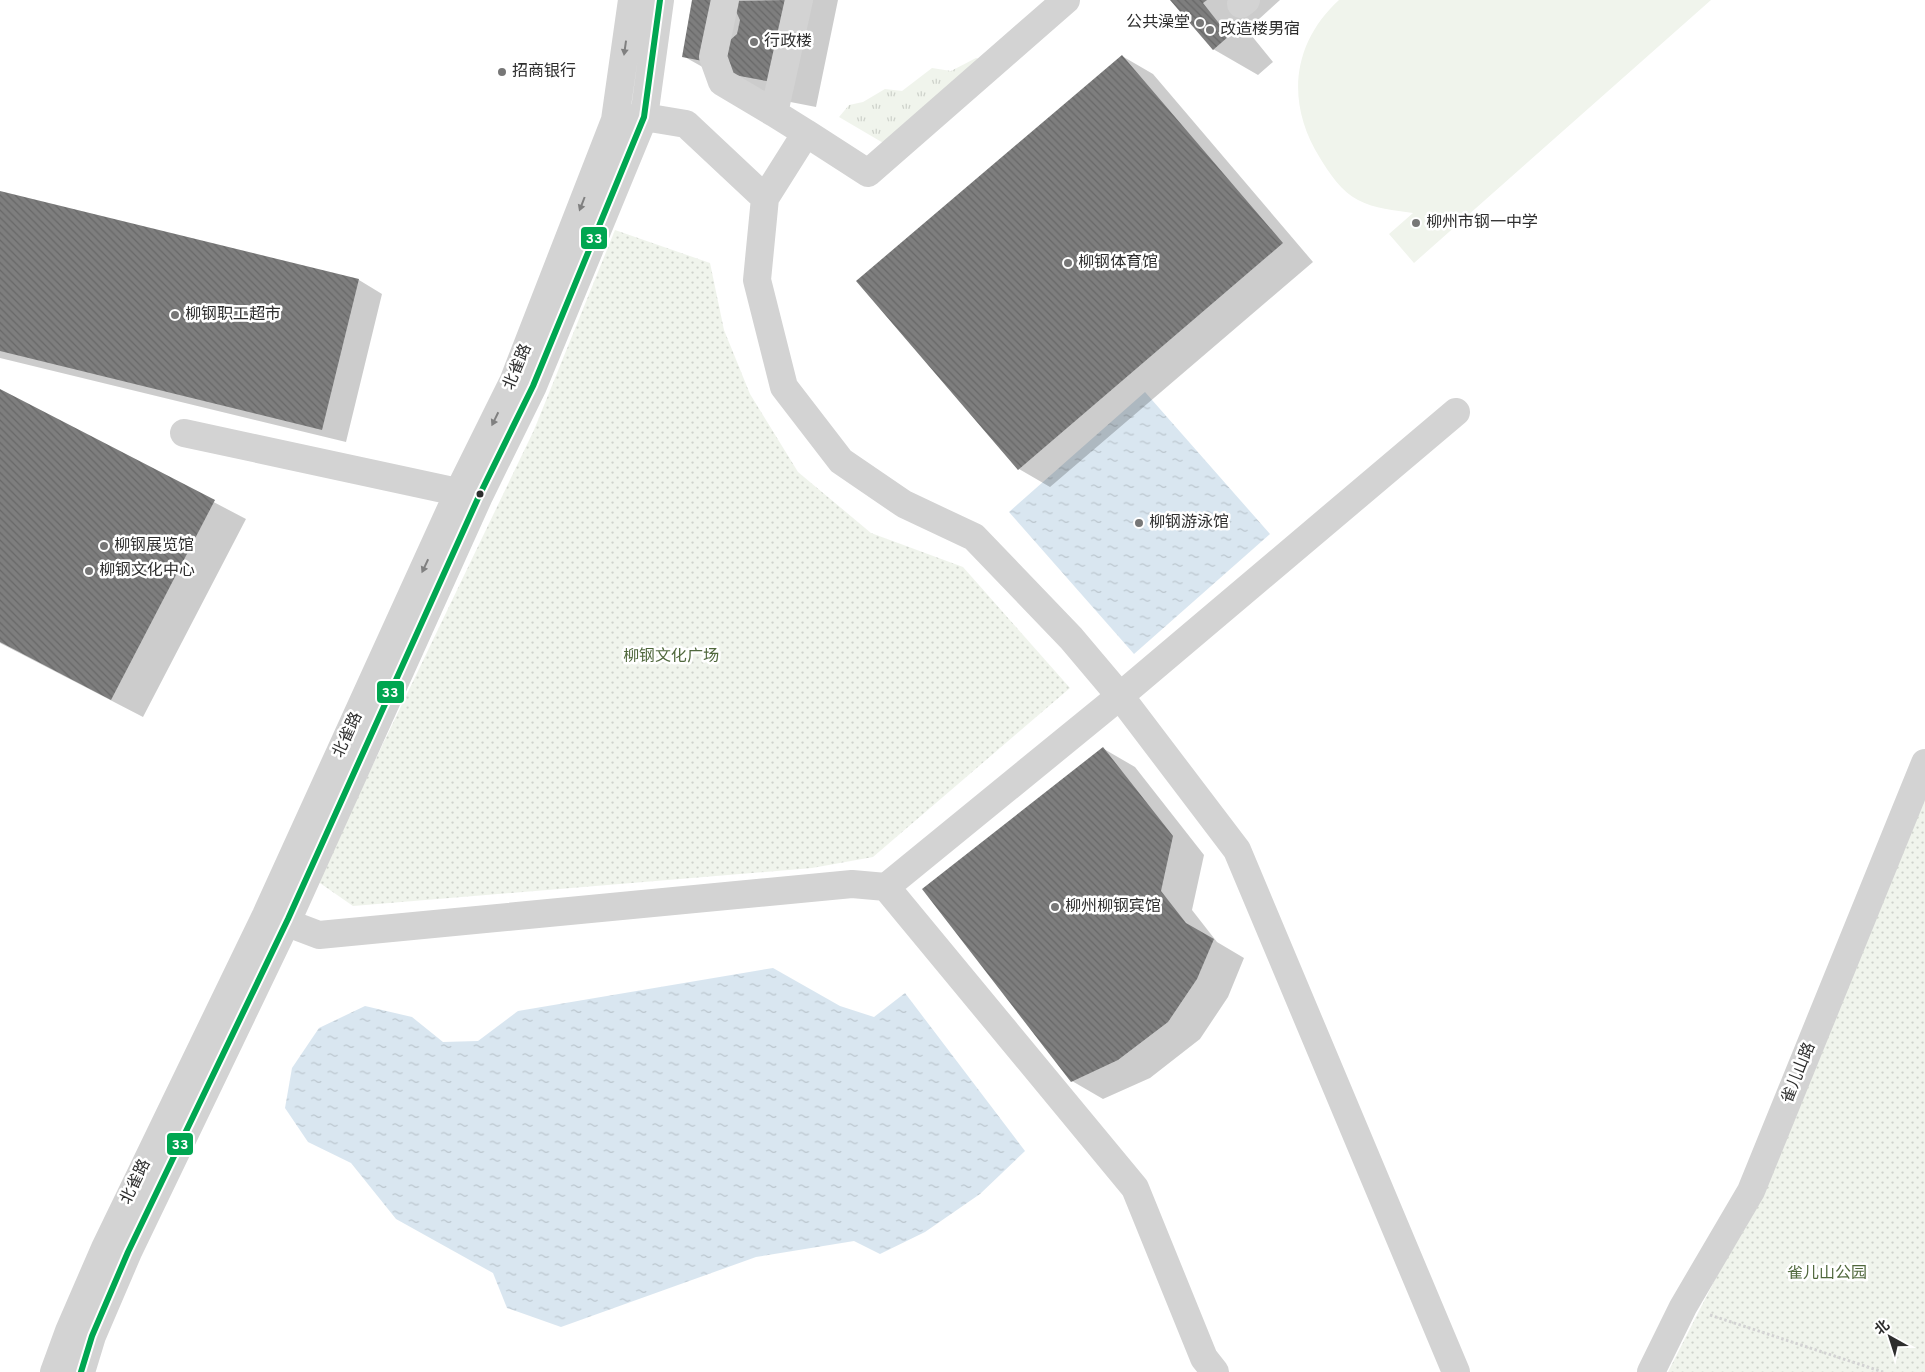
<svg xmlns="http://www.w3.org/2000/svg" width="1925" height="1372" viewBox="0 0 1925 1372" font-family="Overpass,'Noto Sans SC',sans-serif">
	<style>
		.grass { fill: url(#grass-tufts) }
		.park { fill: url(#park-dots) }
		.garden { fill: #f0f4ec }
		.water { fill: url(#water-ripples) }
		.shadow { fill: #0003 }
		.building { fill: url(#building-back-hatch) }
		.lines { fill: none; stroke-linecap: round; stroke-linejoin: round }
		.path { stroke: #d3d3d3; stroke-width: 3; stroke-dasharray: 2.5 2.5; stroke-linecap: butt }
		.minor { stroke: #d3d3d3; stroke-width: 28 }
		.bus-1-casing { stroke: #fff; stroke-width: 10 }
		.bus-1 { stroke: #00a651; stroke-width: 6 }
		.oneway { fill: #808080 }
		.poi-dot { fill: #777; stroke: #fff; stroke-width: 2 }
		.bus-dot { fill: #2e2e2e; stroke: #fff; stroke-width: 2 }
		.labels { text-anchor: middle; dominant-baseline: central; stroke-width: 5; stroke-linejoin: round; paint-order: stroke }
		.poi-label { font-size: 16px; fill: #2e2e2e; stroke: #fff; text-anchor: start }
		.street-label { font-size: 16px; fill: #2e2e2e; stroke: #fff }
		.park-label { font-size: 16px; fill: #50683d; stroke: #fff }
		.line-badge { stroke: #fff; stroke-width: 2 }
		.badge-label { font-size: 14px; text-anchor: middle; font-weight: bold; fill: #fff }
	</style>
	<defs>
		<pattern id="grass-tufts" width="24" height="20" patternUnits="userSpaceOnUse" patternTransform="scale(1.25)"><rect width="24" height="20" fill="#f0f4ec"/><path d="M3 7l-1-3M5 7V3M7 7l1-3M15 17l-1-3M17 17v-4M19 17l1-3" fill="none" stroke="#ced2cb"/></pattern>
		<pattern id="park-dots" width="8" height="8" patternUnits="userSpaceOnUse" patternTransform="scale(1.25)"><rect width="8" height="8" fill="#f0f4ec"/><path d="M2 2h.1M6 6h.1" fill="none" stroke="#ced2cb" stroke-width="1.8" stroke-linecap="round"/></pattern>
		<pattern id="water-ripples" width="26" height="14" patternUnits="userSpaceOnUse" patternTransform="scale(1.25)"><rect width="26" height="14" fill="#d9e6f0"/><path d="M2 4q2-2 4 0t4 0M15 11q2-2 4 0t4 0" fill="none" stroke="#bbc6ce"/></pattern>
		<pattern id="building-back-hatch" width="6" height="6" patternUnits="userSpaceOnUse" patternTransform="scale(1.25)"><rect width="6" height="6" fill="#7e7e7e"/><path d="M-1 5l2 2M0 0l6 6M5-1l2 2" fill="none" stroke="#686868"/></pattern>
	</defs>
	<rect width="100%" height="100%" fill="#fff"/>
	<path class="grass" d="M976 58 984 60 885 144 839 117 849 105 863 102 885 89 902 91 932 68 951 71Z"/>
	<path class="park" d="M615 230 710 263 724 330 750 394 798 472 871 533 963 567 1070 688 873 857 812 868 353 906 317 881 534 430Z
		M1925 778V1372H1668L1759 1193Z"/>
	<path class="garden" d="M1339 0H1711L1414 263 1389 234 1413 213C1394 210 1375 209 1358 200 1342 192 1329 173 1320 158 1286 104 1291 44 1339 0Z"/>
	<path class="water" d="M1145 392 1270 534 1134 654 1009 512Z
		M773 968 840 1006 874 1017 905 993 1025 1151 980 1194 925 1232 880 1254 854 1241 756 1257 561 1327 507 1308 493 1273 396 1219 351 1163 308 1142 285 1108 292 1068 319 1028 365 1006 412 1017 443 1042 478 1041 518 1011Z"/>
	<path class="shadow" d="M693 0H838L816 107 775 99 715 74 683 56Z
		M1172 0H1280L1247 30 1273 62 1258 75 1213 49Z
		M1122 56 1153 74 1313 262 1050 487 1019 469Z
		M0 193 359 280 382 294 346 442 0 358Z
		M0 390 246 519 143 717 0 643Z
		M1104 749 1135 767 1204 855 1192 910 1217 942 1244 958 1228 997 1200 1039 1150 1078 1103 1099 1072 1081Z"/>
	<path class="building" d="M692 0H720L708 62 682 57Z
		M788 0 772 82 729 74 731 66 720 49 737 34 740 20 731 1Z
		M1170 0H1207L1203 3 1229 36 1213 50Z
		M1122 55 1283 243 1018 470 856 281Z
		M0 191 359 279 322 430 0 351Z
		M0 389 215 500 111 700 0 642Z
		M1103 747 1173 836 1161 891 1186 923 1214 939 1197 979 1168 1022 1118 1060 1071 1082 922 889Z"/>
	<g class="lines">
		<path class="path" d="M1710 1315 1883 1372"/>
		<path class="minor" d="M725 0 713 57 722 82 774 113
			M1241 4 1246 0
			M615 120 644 117 686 124 765 198 757 280 784 387 841 461 904 504 974 537 1071 638 1120 696 1237 850 1456 1372
			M806 133 868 173 1066 0
			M765 198 806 133 774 113 799 0
			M184 433 476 496
			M886 887 1135 1188 1204 1358 1215 1372
			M269 916 319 935 852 884 886 887 1120 696 1456 412
			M54 1372 69 1331 105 1248 266 915 459 491 513 382 615 120 632 0
			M81 1372 92 1336 128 1252 288 919 479 496 533 386 644 117 660 0
			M1651 1372 1683 1307 1751 1191 1925 763"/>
		<g class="bus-1-casing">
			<path id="bus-1" d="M81 1372 92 1336 128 1252 288 919 479 496 533 386 644 117 660 0"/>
		</g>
		<use href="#bus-1" class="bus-1"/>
	</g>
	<defs><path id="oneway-solid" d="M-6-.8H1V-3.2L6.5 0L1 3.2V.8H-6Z" transform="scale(1.25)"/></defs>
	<g class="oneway">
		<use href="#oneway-solid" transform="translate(625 48) rotate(98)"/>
		<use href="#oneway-solid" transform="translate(582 204) rotate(111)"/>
		<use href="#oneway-solid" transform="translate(495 419) rotate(116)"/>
		<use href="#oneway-solid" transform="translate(425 566) rotate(115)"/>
	</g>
	<g class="poi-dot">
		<circle cx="1200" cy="23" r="5"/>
		<circle cx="1210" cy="30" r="5"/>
		<circle cx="754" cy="42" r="5"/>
		<circle cx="502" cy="72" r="5"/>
		<circle cx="1416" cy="223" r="5"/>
		<circle cx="1068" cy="263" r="5"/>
		<circle cx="175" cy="315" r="5"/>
		<circle cx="1139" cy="523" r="5"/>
		<circle cx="104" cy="546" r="5"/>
		<circle cx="89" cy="571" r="5"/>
		<circle cx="1055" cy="907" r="5"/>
	</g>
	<circle class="bus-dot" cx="480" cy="494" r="4.5"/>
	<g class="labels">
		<g class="poi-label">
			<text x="1190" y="23" text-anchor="end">公共澡堂</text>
			<text x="1220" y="30">改造楼男宿</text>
			<text x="764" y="42">行政楼</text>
			<text x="512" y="72">招商银行</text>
			<text x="1426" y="223">柳州市钢一中学</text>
			<text x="1078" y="263">柳钢体育馆</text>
			<text x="185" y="315">柳钢职工超市</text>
			<text x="1149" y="523">柳钢游泳馆</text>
			<text x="114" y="546">柳钢展览馆</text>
			<text x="99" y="571">柳钢文化中心</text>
			<text x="1065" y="907">柳州柳钢宾馆</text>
		</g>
		<g class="street-label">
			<text transform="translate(518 367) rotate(-67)">北雀路</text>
			<text transform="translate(348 735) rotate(-65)">北雀路</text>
			<text transform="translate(1799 1073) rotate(-68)">雀儿山路</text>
			<text transform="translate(136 1182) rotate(-64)">北雀路</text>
		</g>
		<g class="park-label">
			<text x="671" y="657">柳钢文化广场</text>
			<text x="1827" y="1274">雀儿山公园</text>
		</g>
	</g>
	<g class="line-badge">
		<rect x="580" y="226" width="28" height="24" rx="5" fill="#00a651"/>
		<rect x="376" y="680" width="29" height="24" rx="5" fill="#00a651"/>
		<rect x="166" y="1132" width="28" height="24" rx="5" fill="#00a651"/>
	</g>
	<g class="badge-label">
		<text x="594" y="243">33</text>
		<text x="390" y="697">33</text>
		<text x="180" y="1149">33</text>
	</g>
	<g transform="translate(1890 1337) rotate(321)" stroke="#ffffff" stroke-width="4" paint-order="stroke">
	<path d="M0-4L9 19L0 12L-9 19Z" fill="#2e2e2e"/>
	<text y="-8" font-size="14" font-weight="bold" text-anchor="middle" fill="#2e2e2e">北</text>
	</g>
</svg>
